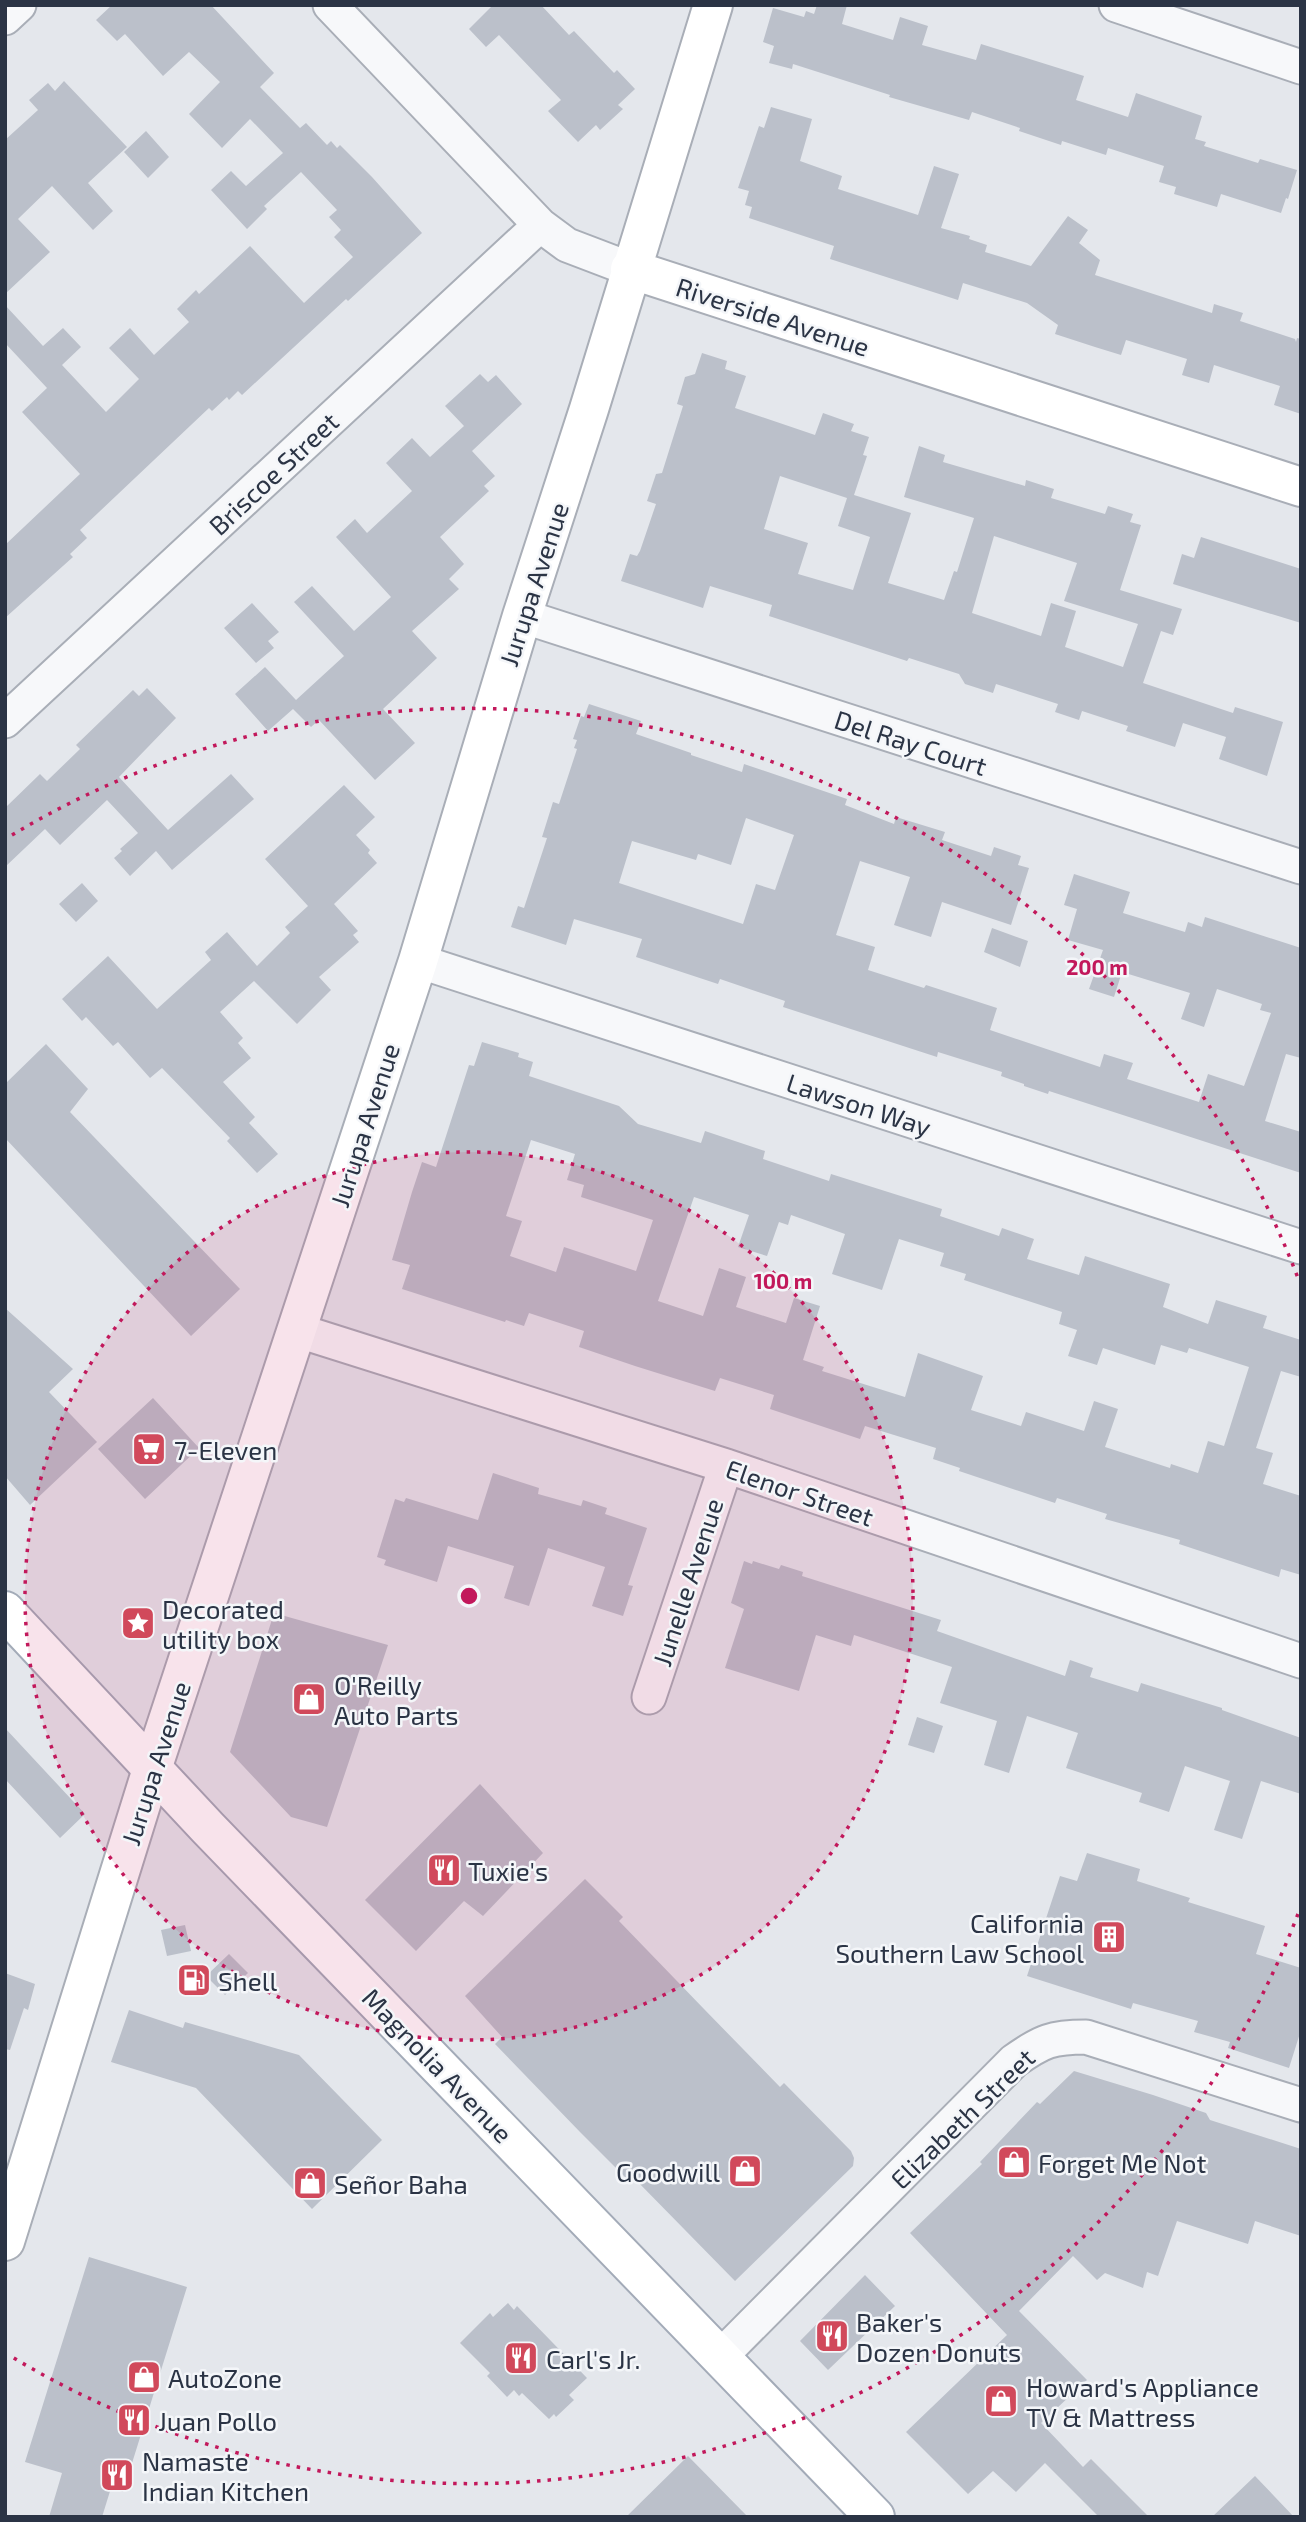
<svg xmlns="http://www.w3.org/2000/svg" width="1306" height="2522" viewBox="0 0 1306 2522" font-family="'Exo 2',sans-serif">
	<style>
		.building { fill: #bbc0ca; fill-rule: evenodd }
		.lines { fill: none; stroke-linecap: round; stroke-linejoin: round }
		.street-casing { stroke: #a9aeb7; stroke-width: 37 }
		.secondary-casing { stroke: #a9aeb7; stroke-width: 42 }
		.primary-casing { stroke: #a3abb8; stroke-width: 42 }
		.street { stroke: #f7f8fa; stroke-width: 33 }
		.secondary { stroke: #fff; stroke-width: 38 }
		.primary { stroke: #fff; stroke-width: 38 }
		.ring { fill: none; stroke: #c2185b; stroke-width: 3.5; stroke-dasharray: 3.5 7 }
		.labels { text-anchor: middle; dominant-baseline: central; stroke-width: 5; stroke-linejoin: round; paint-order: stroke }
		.street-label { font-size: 26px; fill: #2b3445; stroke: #f4f6f9 }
		.poi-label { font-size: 26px; fill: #2b3445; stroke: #f4f6f9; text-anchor: start }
		.centre { fill: #c2185b; stroke: #f4f6f9; stroke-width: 3.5 }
		.ring-label { font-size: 21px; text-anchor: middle; font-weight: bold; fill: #c2185b; stroke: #f4f6f9; stroke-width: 5; stroke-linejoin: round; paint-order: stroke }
	</style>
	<rect width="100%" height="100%" fill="#e4e7ec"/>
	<path class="building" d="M112 5H211L274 73 260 87 300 128 306 123 327 145 331 141 337 148 340 145 372 177 422 233 348 301 346 299 242 395 238 391 229 400 227 397 212 411 209 408 80 530 87 538 70 554 73 557 5 618V545L80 474 22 412 47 388 5 343V305L43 346 63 328 81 347 62 365 106 412 139 379 109 348 130 328 154 355 189 322 177 309 196 290 199 294 250 246 304 303 353 257 334 237 341 230 329 217 337 210 301 172 264 206 267 209 247 229 211 190 231 171 246 186 283 153 250 119 222 148 189 114 220 82 189 52 163 76 125 34 117 41 96 20Z
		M493 5H541L569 35 574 31 614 73 617 70 635 89 618 105 623 109 600 130 596 125 578 142 548 111 561 100 499 35 486 47 469 29Z
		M817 5H847L842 24 893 40 900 17 928 26 922 45 976 60 981 44 1084 76 1076 100 1128 117 1136 93 1202 116 1195 139 1206 142 1204 146 1258 163 1260 159 1297 170 1288 199 1286 198 1281 213 1221 194 1217 207 1174 194 1176 187 1159 182 1164 166 1108 148 1106 155 1062 141 1061 145 1019 131 1020 128 972 112 969 120 889 97 890 95 793 64 792 69 769 63 774 46 763 42 773 8 804 17 806 11 814 14Z
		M64 81 127 147 88 183 113 211 93 230 52 186 18 219 50 252 5 294V140L38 110 29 100 48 83 55 91Z
		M771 107 812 119 800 161 842 176 838 189 918 215 934 166 959 174 941 228 970 236 969 239 987 245 985 252 1031 266 1068 216 1088 230 1079 243 1100 260 1095 275 1212 313 1214 304 1243 313 1240 321 1295 339 1296 342 1297 338 1301 339V414L1274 405 1280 386 1214 365 1209 383 1182 375 1187 359 1126 340 1121 355 1095 347 1055 334 1058 325 1027 303 963 283 958 300 830 259 834 246 749 218 752 207 745 205 749 191 738 188 759 126 764 128Z
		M146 131 169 157 148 178 124 152Z
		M702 353 727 361 725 369 746 376 735 408 815 435 823 413 854 424 851 431 869 437 863 455 867 456 854 495 911 513 888 583 944 600 954 571 957 572 974 518 904 497 919 446 945 455 943 462 1025 486 1026 480 1054 489 1051 498 1105 514 1108 506 1133 514 1130 522 1141 525 1120 590 1182 609 1173 635 1161 631 1143 683 1233 713 1235 707 1283 722 1267 776 1219 759 1226 737 1183 723 1175 747 1126 731 1128 726 1082 711 1079 720 1055 712 1058 704 996 684 993 693 965 684 959 674 909 658 907 661 769 616 772 605 710 586 703 608 621 581 630 554 637 556 640 551 656 504 647 501 656 474 662 473 683 406 677 404 685 377 695 374ZM780 476 847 498 838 526 870 537 853 590 798 574 808 543 764 529ZM994 536 1077 563 1064 601 1138 624 1123 667 1065 647 1076 611 1051 603 1041 636 972 613Z
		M480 374 488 382 496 375 522 404 472 451 495 476 484 486 489 491 440 537 464 564 449 579 459 589 412 631 437 658 383 709 415 743 375 780 319 720 311 727 293 709 268 731 235 694 265 667 296 700 344 656 294 602 312 586 354 631 391 597 336 537 355 519 367 533 412 491 386 463 412 438 430 457 464 426 445 406Z
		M1201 537 1301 569V623L1173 584 1182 554 1194 558Z
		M252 603 279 632 268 641 274 648 256 663 224 628Z
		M147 688 176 718 119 777 168 830 231 774 254 799 172 870 156 851 130 876 114 858 122 851 120 849 138 833 107 800 60 845 45 829 5 867V808L40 774 47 781 80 749 76 745 133 690 139 696Z
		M589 704 641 721 636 734 691 753V755L742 772 744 764 847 799 845 805 894 824 896 817 945 832 942 840 991 856 994 847 1021 856 1018 865 1029 868 1011 925 942 902 931 937 894 925 910 877 860 861 836 935 875 947 868 970 924 988 926 985 997 1008 990 1030 1100 1067 1104 1054 1133 1063 1127 1079 1199 1102 1208 1074 1244 1086 1271 1013 1260 1010 1262 1004 1217 989 1204 1027 1181 1019 1190 993 1122 972 1114 997 1089 989 1103 950 1068 940 1077 909 1064 905 1074 874 1130 892 1123 913 1185 932 1188 922 1202 927 1205 917 1301 948V1058L1286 1054 1265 1121 1301 1132V1173L1049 1091 1048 1094 1024 1086V1084L1001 1076 1002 1072 938 1052 937 1057 783 1007 785 1001 720 979 718 984 636 957 642 939 574 919 566 945 511 927 518 906 524 908 547 838 542 837 553 802 559 804 577 749 574 748 577 740 573 739 581 716 584 717ZM746 818 794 835 775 890 756 884 743 924 619 883 632 841 696 860 698 854 731 865Z
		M344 785 375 817 356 835 370 850 368 853 377 863 334 904 358 931 353 935 359 942 319 977 331 990 297 1024 254 981 220 1012 243 1038 238 1043 251 1058 223 1082 255 1117 249 1123 278 1154 257 1173 227 1141 230 1138 162 1068 150 1078 118 1042 113 1046 86 1017 82 1021 62 999 108 956 157 1009 211 960 205 952 227 932 257 966 290 933 285 927 308 906 265 859Z
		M82 883 98 901 76 922 59 904Z
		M992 928 1028 941 1020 967 984 952Z
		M482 1042 519 1053 518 1057 533 1062 529 1076 619 1106 638 1124 701 1143 705 1131 765 1151 763 1159 829 1181 831 1174 942 1209 940 1216 999 1236 1002 1228 1034 1239 1027 1259 1079 1275 1085 1256 1170 1284 1163 1307 1208 1324 1216 1300 1267 1316 1263 1328 1301 1340V1377L1281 1371 1256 1448 1273 1453 1263 1484 1301 1496V1575L1281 1569 1279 1577 1179 1544 1180 1540 1105 1519 1107 1514 1057 1498 1055 1503 959 1471 960 1468 933 1459 936 1448 865 1426 860 1439 770 1409 774 1395 720 1378 715 1391 635 1366 579 1347 584 1331 529 1313 524 1326 506 1320 505 1322 402 1289 410 1265 392 1260 412 1192 422 1162 436 1167 469 1065 474 1066ZM531 1140 575 1154 567 1180 584 1185 581 1197 653 1220 636 1271 564 1247 556 1272 510 1256 522 1221 506 1216ZM694 1197 749 1215 738 1247 767 1256 779 1222 788 1225 791 1215 845 1234 832 1274 882 1290 899 1239 944 1253 940 1266 966 1274 964 1280 1062 1312 1059 1324 1077 1330 1068 1356 1097 1365 1103 1348 1155 1365 1161 1345 1187 1353 1189 1348 1249 1367 1224 1446 1208 1441 1198 1473 1171 1464 1170 1468 1105 1447 1118 1409 1094 1401 1084 1431 1026 1412 1021 1426 971 1410 983 1376 918 1353 905 1397 822 1371 824 1367 803 1360 820 1306 794 1298 786 1323 736 1307 746 1277 719 1268 703 1316 658 1301Z
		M46 1044 88 1089 70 1112 240 1289 191 1336 5 1138V1084Z
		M5 1308 73 1369 49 1392 97 1442 30 1505 5 1476Z
		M153 1398 199 1448 145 1499 98 1449Z
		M493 1473 539 1488 538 1494 581 1506 583 1500 607 1508 605 1514 647 1528 628 1585 633 1586 623 1616 592 1606 605 1567 548 1548 529 1606 504 1598 514 1566 448 1546 437 1582 384 1565 386 1560 377 1557 395 1499 404 1502 406 1498 478 1520Z
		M744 1561 752 1564 753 1561 779 1569 781 1565 803 1572 802 1576 941 1620 937 1631 1065 1676 1070 1660 1093 1668 1090 1677 1138 1692 1141 1683 1222 1708V1710L1301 1738V1794L1261 1781 1242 1839 1214 1830 1230 1781 1185 1766 1169 1812 1139 1802 1142 1793 1066 1768 1078 1733 1027 1716 1009 1773 984 1765 997 1721 940 1703 952 1667 854 1635 851 1646 816 1635 799 1691 725 1668 744 1609 731 1603Z
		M274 1613 388 1645 327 1827 291 1817 230 1752Z
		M917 1717 943 1726 934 1753 908 1745Z
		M5 1728 85 1814 60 1838 5 1779Z
		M480 1784 543 1853 483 1916 464 1901 416 1951 365 1900Z
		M1087 1853 1140 1869 1137 1881 1190 1898 1188 1902 1265 1926 1256 1954 1301 1968V2030L1289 2068 1228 2048 1230 2042 1194 2032 1198 2021 1133 2003 1131 2009 1027 1976 1060 1876 1077 1881Z
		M585 1879 623 1917 619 1921 704 2009 780 2087 784 2083 851 2151 854 2158 853 2166 735 2281 635 2179 631 2183 580 2132 495 2044 502 2037 465 1996Z
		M185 1925 191 1951 167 1956 161 1930Z
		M229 1954 248 1973 225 1995 206 1976Z
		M5 1973 35 1984 28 2010 24 2008 10 2050 5 2049Z
		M129 2010 183 2028 185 2022 299 2055 382 2140 312 2209 196 2088 111 2062Z
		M1074 2071 1153 2095 1206 2113 1210 2120 1301 2149V2236L1255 2221 1248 2244 1177 2221 1158 2276 1147 2272 1143 2288 1105 2273 1097 2280 1073 2256 1019 2311 1087 2380 1041 2423 1083 2467 1091 2459 1149 2517H1099L1045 2463 1016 2492 993 2471 968 2494 906 2432 1007 2335 910 2233 982 2164 980 2162 1037 2102 1040 2104Z
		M89 2257 187 2287 123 2492 111 2488 102 2517H49L62 2473 25 2462Z
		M865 2275 895 2306 828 2370 800 2341Z
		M508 2303 514 2310 517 2306 587 2378 569 2395 574 2400 556 2417 554 2414 549 2419 522 2393 519 2396 514 2390 507 2397 487 2376 490 2373 460 2343 490 2313 493 2317Z
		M688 2456 748 2517H626Z
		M1255 2476 1294 2517H1212Z"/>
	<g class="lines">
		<g class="street-casing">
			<path id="street" d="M330 5 540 225 567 245 630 269
				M1116 5 1301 67
				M5 18 19 5
				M522 616 1301 867
				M5 721 540 225
				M418 961 1301 1247
				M296 1330 726 1466 1301 1661
				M649 1697 726 1466
				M721 2356 1014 2061C1042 2041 1052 2037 1086 2037L1301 2105"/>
		</g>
		<g class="secondary-casing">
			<path id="secondary" d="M630 269 1301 487
				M5 2241 152 1769 418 961 522 616 589 409 713 5"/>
		</g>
		<g class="primary-casing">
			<path id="primary" d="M5 1611 208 1828 875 2517"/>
		</g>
		<use href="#street" class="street"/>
		<use href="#secondary" class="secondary"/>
		<use href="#primary" class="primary"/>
	</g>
	<circle cx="469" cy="1596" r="444" fill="#c2185b" fill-opacity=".12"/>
	<g class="ring">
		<circle cx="469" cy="1596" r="444"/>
		<path d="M1298 1914A888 888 0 0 1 12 2357M12 835A888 888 0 0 1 1298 1278"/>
	</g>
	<defs>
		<g id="supermarket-square" transform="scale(1.75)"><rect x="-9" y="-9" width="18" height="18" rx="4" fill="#d1495b" stroke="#f4f6f9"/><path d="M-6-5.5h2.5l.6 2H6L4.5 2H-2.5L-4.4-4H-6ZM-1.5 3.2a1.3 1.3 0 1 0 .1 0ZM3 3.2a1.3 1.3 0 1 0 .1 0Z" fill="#fff"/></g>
		<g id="sight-square" transform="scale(1.75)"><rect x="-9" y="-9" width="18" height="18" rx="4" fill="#d1495b" stroke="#f4f6f9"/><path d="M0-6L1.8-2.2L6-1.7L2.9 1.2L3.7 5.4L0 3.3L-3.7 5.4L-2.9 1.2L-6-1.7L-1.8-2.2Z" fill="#fff"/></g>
		<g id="shop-square" transform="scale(1.75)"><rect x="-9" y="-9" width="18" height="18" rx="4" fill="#d1495b" stroke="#f4f6f9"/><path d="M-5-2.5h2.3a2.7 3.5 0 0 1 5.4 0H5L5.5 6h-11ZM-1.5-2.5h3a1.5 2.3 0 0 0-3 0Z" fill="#fff"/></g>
		<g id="restaurant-square" transform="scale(1.75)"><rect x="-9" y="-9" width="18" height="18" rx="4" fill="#d1495b" stroke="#f4f6f9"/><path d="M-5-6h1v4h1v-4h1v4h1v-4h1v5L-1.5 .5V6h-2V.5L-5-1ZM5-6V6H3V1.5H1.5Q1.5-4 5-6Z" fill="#fff"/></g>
		<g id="building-square" transform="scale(1.75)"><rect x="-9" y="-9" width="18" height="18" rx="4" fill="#d1495b" stroke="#f4f6f9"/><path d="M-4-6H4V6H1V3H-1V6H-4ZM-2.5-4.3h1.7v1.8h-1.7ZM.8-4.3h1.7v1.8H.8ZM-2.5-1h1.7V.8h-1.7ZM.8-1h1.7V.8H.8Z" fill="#fff"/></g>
		<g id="fuel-square" transform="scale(1.75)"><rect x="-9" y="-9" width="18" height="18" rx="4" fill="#d1495b" stroke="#f4f6f9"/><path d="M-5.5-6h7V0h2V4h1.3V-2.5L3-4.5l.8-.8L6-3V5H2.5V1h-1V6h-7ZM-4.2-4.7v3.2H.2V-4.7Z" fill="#fff"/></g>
	</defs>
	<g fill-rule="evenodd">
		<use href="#supermarket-square" x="149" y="1449"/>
		<use href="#sight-square" x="138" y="1623"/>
		<use href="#shop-square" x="309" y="1699"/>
		<use href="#restaurant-square" x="444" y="1870"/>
		<use href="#building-square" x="1109" y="1937"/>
		<use href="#fuel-square" x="194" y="1980"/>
		<use href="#shop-square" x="1014" y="2162"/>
		<use href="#shop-square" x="745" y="2171"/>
		<use href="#shop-square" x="310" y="2183"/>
		<use href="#restaurant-square" x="832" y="2336"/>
		<use href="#restaurant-square" x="521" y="2358"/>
		<use href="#shop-square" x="144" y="2377"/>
		<use href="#shop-square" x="1001" y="2401"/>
		<use href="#restaurant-square" x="134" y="2420"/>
		<use href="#restaurant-square" x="117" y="2475"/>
	</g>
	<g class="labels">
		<g class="street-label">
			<text transform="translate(773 316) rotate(18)">Riverside Avenue</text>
			<text transform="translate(273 473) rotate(-43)">Briscoe Street</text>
			<text transform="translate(533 584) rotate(-72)">Jurupa Avenue</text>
			<text transform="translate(911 742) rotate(18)">Del Ray Court</text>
			<text transform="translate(859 1104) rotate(18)">Lawson Way</text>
			<text transform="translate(364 1125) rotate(-72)">Jurupa Avenue</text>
			<text transform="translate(800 1492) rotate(19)">Elenor Street</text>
			<text transform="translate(687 1582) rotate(-72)">Junelle Avenue</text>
			<text transform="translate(155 1763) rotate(-72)">Jurupa Avenue</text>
			<text transform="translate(438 2065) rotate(46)">Magnolia Avenue</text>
			<text transform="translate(962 2118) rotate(-44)">Elizabeth Street</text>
		</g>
		<g class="poi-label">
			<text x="174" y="1449">7-Eleven</text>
			<text x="162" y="1608">Decorated<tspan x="162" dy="30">utility box</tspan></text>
			<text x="334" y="1684">O'Reilly<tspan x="334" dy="30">Auto Parts</tspan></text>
			<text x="468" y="1870">Tuxie's</text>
			<text x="1084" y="1922" text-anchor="end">California<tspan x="1084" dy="30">Southern Law School</tspan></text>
			<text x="218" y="1980">Shell</text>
			<text x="1038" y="2162">Forget Me Not</text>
			<text x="720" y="2171" text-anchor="end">Goodwill</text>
			<text x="334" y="2183">Señor Baha</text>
			<text x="856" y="2321">Baker's<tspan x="856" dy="30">Dozen Donuts</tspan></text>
			<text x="546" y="2358">Carl's Jr.</text>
			<text x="168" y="2377">AutoZone</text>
			<text x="1026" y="2386">Howard's Appliance<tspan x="1026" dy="30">TV &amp; Mattress</tspan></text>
			<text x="158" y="2420">Juan Pollo</text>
			<text x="142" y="2460">Namaste<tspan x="142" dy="30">Indian Kitchen</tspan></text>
		</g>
	</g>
	<circle cx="469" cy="1596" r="10" class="centre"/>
	<g class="ring-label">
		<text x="1097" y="975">200 m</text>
		<text x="783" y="1289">100 m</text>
	</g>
	<rect width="1306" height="2522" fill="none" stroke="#2b3445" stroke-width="14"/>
</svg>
